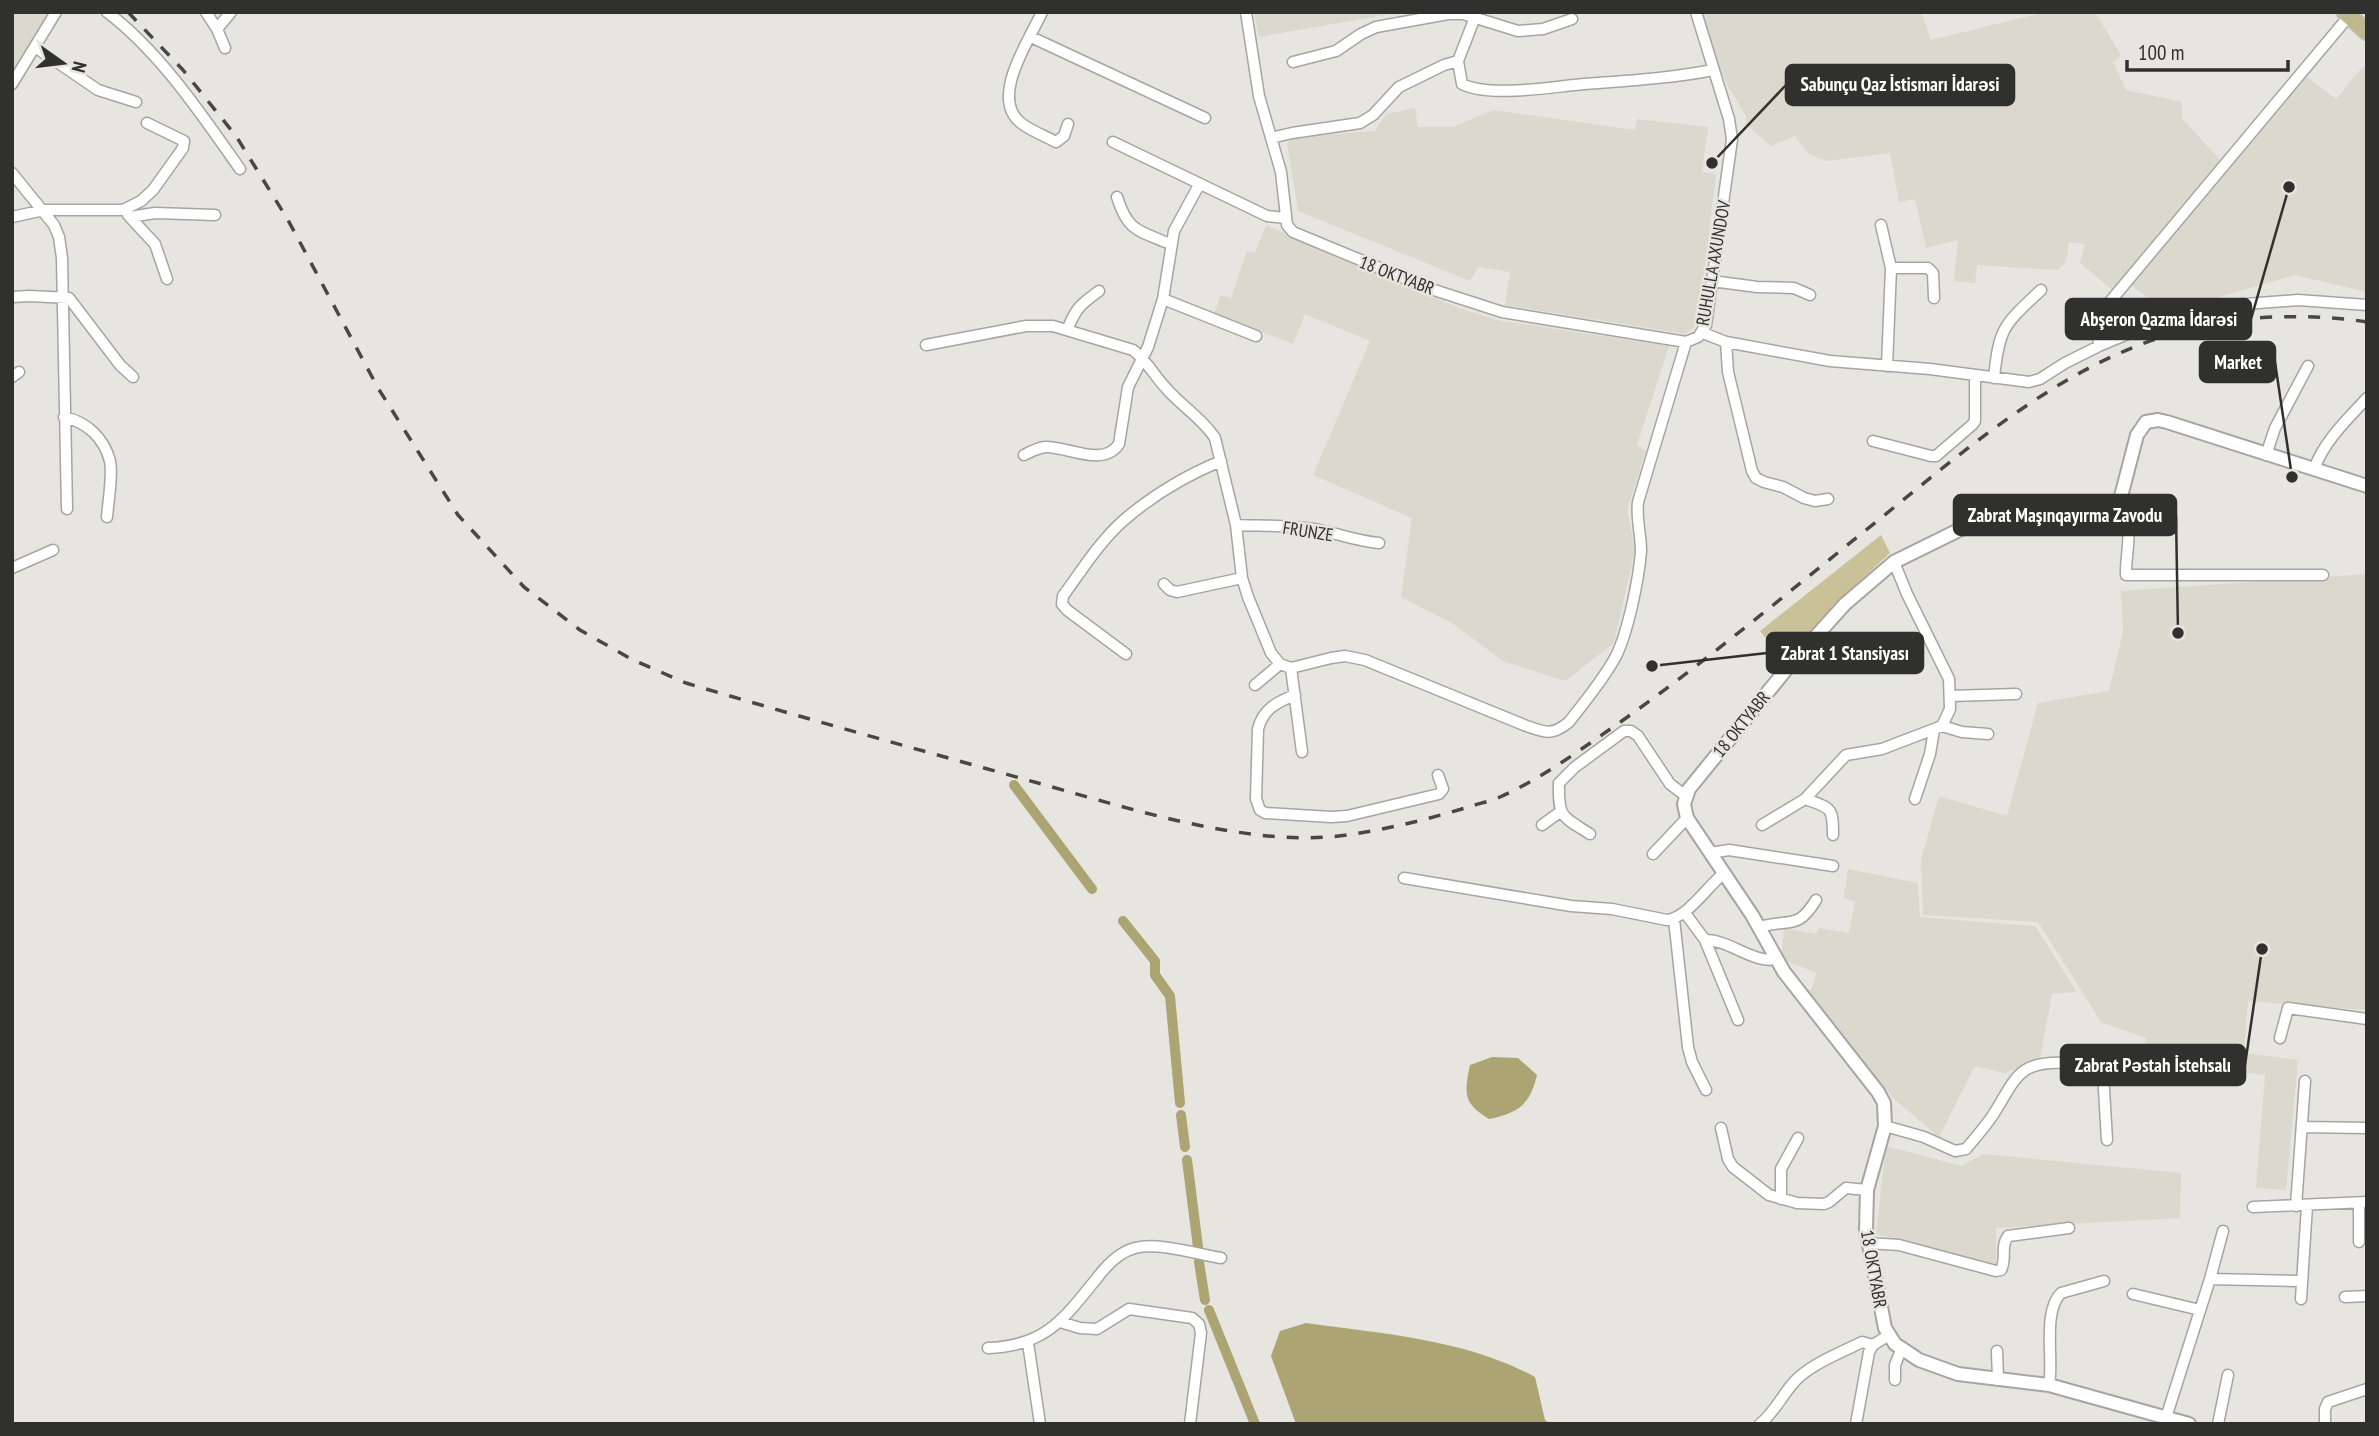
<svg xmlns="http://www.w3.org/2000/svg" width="2379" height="1436" viewBox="0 0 2379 1436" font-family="'PT Sans Narrow',sans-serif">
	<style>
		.built { fill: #dbd9cd }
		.green { fill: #c9c299 }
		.water { fill: #ada473 }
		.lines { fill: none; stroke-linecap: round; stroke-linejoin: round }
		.canal { stroke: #ada473; stroke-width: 10 }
		.minor-casing { stroke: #a6a5a1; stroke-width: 13 }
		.tertiary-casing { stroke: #a6a5a1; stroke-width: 16 }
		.primary-casing { stroke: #c1c1c0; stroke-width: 19 }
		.minor { stroke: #fff; stroke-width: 10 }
		.tertiary { stroke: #fff; stroke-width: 12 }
		.primary { stroke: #bfb88f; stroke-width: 16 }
		.rail { stroke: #474745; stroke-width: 3.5; stroke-dasharray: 12 12; stroke-linecap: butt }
		.labels { text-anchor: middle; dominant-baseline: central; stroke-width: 5; stroke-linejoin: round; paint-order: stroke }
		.street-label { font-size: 18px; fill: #30302e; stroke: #e6e5e0 }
		.leader { fill: none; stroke: #30302e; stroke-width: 2.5 }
		.callout-dot { fill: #30302e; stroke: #e6e5e0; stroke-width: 2.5 }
		.callout { fill: #30302e; stroke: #30302e; stroke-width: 2.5 }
		.callout-label { font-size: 19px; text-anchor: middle; font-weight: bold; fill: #fff }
	</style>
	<rect width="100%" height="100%" fill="#e6e5e0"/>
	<path class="built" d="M12 12H47L42 26 12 71Z
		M1254 12H1402L1259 37Z
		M1702 12H1921L1931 40 2045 12H2095L2121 55 2113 62 2126 90 2182 102V118L2220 160 2112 290 2080 263 2085 244 2069 242 2066 261 2058 270 1977 265 1975 283 1954 281 1958 240 1926 248 1915 199 1899 202 1890 153 1826 161 1807 153 1795 136 1771 146 1746 124V116L1727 84 1716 59Z
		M2363 66 2367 70V292L2294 275 2169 312 2128 283 2307 77 2336 99Z
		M1415 108 1418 127H1453L1493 110 1635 130 1637 119 1708 127 1702 172 1716 174 1698 324 1685 334 1505 305 1510 272 1479 267 1470 281 1298 211 1287 144 1293 137 1375 131 1386 114Z
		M1266 225 1459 308 1497 320 1669 346 1637 445 1646 451 1627 510 1635 550 1614 643 1565 681 1503 661 1452 623 1401 597 1412 518 1313 475 1370 341 1305 314 1293 344 1214 314 1221 295 1231 298 1247 251 1255 253Z
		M2367 574V1010L2248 1001 2244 1053 2298 1060 2286 1190 2256 1188 2265 1075 2144 1060 2146 1038 2101 1022 2038 922 1923 915 1921 860 1939 796 2007 816 2038 703 2109 691 2123 632 2121 591Z
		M1848 869 1918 883 1920 917 2035 926 2077 992 2052 994 2040 1059 2005 1073 1975 1066 1939 1137 1893 1098 1809 995 1817 973 1781 959 1784 928 1816 934 1819 928 1849 933 1855 902 1844 898Z
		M1886 1146 1962 1166 1983 1154 2181 1173 2180 1218 1996 1228V1266L1876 1234Z"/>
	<path class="green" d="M1881 535 1890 553 1834 605 1784 661 1760 631Z"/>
	<path class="water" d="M1492 1057 1518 1058 1537 1075C1530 1104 1519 1113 1489 1119 1463 1103 1464 1094 1470 1065Z
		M1306 1323C1384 1334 1465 1339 1535 1377L1545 1420 1551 1424H1296L1271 1356 1280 1331Z"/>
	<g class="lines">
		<path class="canal" d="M1014 785 1092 889
			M1123 921 1155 961V975L1170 996 1180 1103
			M1181 1115 1185 1147
			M1187 1160 1198 1247
			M1199 1262 1205 1300
			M1209 1310 1255 1424"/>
		<g class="minor-casing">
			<path id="minor" d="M107 12C160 52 202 115 240 169
				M206 12 217 29 225 48
				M1042 12C1029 41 989 98 1021 123 1031 131 1045 136 1056 142L1064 136 1068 124
				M1246 12 1259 96 1281 172 1287 225 1293 232 1428 288 1502 312 1686 342 1698 337 1706 325 1732 139 1729 119 1696 12
				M217 29 231 12
				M1031 37 1205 118
				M35 47 98 90 136 102
				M1458 61 1462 84C1488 97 1545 88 1574 85 1621 81 1667 79 1713 70
				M1293 62 1336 51 1361 34 1376 27 1448 14H1463L1518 31 1543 29 1572 19
				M12 84 56 12
				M1271 138 1292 133 1360 123 1373 115 1399 87 1444 65 1458 61 1477 12
				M1113 142 1267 216 1285 218
				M12 173 54 225 59 237 62 258 67 509
				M1117 197C1128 232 1138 230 1170 244
				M128 215 155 244 167 279
				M12 217 44 210H123L141 201 153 190 183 148 184 141 147 123
				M130 217 155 213 215 215
				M1881 225 1891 268 1887 366
				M1891 268H1928L1933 273 1934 298
				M1712 281 1757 287 1794 288 1810 295
				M12 297 29 296 69 298 120 365 133 377
				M1163 299 1256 336
				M1068 328C1076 308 1081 304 1099 291
				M1703 333 1726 342 1830 361 1930 369 2029 382 2040 379 2065 363 2099 346 2185 310 2206 307 2298 300 2367 305
				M1726 342 1728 372 1752 471 1756 478 1764 482 1783 487 1804 498 1815 501 1828 499
				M926 345 1026 326H1053L1133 350C1146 360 1154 375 1165 387 1180 405 1202 418 1215 438L1236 525 1242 578 1248 597 1271 653 1280 664 1291 668 1331 658 1345 656 1365 660 1524 725C1544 732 1551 737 1569 722 1585 701 1604 679 1616 656 1628 632 1639 578 1641 551 1641 534 1636 519 1638 502L1686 342
				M2099 346C2097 328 2098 319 2108 304L2349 16
				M12 377 19 372
				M1994 378C1999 327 2004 325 2041 290
				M64 417C87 422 104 438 110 461 113 475 108 503 107 517
				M1873 441 1931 456H1936L1972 425 1975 421V376
				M1024 455C1030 452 1037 448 1045 447 1067 446 1103 468 1119 444L1128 387 1148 347 1163 299 1174 231 1199 185
				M2266 455 2275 428 2308 366
				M2314 469C2325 440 2346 421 2367 398
				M2119 504C2136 521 2125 554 2126 575H2323
				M1236 525C1262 526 1288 525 1314 529 1337 533 1355 541 1379 543
				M12 568 53 550
				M1164 584 1170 590 1177 592 1242 578
				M1126 654 1067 610 1062 604 1063 596C1082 570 1100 541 1124 520 1153 495 1187 475 1221 461
				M1291 668 1302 752
				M1255 685 1280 664
				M1295 695C1277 702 1263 709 1258 729L1256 799 1260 810 1265 813 1331 817 1347 816 1439 794 1443 789 1438 775
				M1950 696 2016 694
				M1942 726 1962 732 1988 734
				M1805 799C1831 808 1833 807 1833 835
				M1915 799 1930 754 1934 730
				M1542 825 1560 812
				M1762 825 1805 799 1846 755 1882 749 1942 726 1950 709 1949 679 1907 594 1894 562
				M1590 834C1562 816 1558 818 1559 783L1575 767 1624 731H1631L1638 736 1670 784 1686 796
				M1710 853 1729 850 1833 866
				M1653 854 1687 818
				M1404 878 1571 906 1612 909 1667 920C1687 918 1707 887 1723 874
				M1685 913 1705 940 1738 1020
				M1674 919 1688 1047 1692 1062 1706 1090
				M1759 927C1790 918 1797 931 1816 900
				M1705 940C1727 939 1755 964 1775 959
				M2280 1038 2288 1008 2367 1019
				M2103 1073 2107 1140
				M1885 1126 1924 1137 1955 1151 1966 1149C1975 1138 1985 1127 1993 1115 2016 1079 2017 1060 2067 1063 2081 1064 2092 1064 2103 1073L2127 1070 2226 1078
				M2302 1127 2367 1128
				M1721 1128 1728 1159 1733 1167 1769 1195 1797 1203 1824 1204 1829 1202 1846 1188 1867 1190
				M1781 1199V1169L1798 1138
				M2359 1203V1242
				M2296 1206 2305 1081
				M2253 1207 2367 1202
				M1868 1243 1899 1245 1996 1271 2001 1270C2007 1259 2000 1246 2008 1236L2069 1228
				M2210 1279 2301 1281
				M2133 1294 2200 1310
				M2345 1297 2367 1296
				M2301 1299 2307 1206
				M1060 1322 1080 1328 1097 1329 1129 1309 1192 1318 1199 1324 1201 1333 1190 1424
				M1028 1343 1040 1424
				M988 1348C1045 1346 1063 1320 1097 1278 1106 1266 1119 1252 1135 1248 1159 1242 1196 1254 1221 1258
				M1997 1351 1998 1380
				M1895 1380V1365L1901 1350
				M2049 1385C2054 1360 2042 1312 2061 1293L2104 1281
				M1760 1424C1775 1412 1782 1395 1795 1381 1811 1364 1840 1353 1862 1342L1873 1345
				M1856 1424 1869 1352 1873 1345 1889 1335
				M2164 1424 2210 1279 2223 1231
				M2218 1424 2228 1375
				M2325 1424V1409L2328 1402 2367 1389"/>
		</g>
		<g class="tertiary-casing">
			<path id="tertiary" d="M2189 1424 2049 1385 1958 1374 1919 1360 1895 1344 1885 1328 1866 1229 1867 1190 1885 1126 1884 1103 1878 1092 1784 972 1752 915 1687 818 1684 804 1689 789 1789 666 1845 604 1894 562 1965 527 1992 518H2092L2107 515 2119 504 2137 435 2146 422 2158 420 2167 422 2367 486"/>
		</g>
		<g class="primary-casing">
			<path id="primary" d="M2345 12 2367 32"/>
		</g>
		<use href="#minor" class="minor"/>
		<use href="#tertiary" class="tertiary"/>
		<use href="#primary" class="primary"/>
		<path class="rail" d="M128 12 183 70 236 136 288 220 378 388 458 515 524 587 580 630 633 660 686 683C800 717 913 748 1027 780 1123 806 1248 849 1347 835 1387 829 1426 820 1465 808 1476 804 1489 802 1500 797 1543 778 1581 749 1619 723 1708 660 1791 590 1876 522 1996 425 2111 322 2274 317 2305 316 2336 317 2367 322"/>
	</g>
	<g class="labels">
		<g class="street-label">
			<text transform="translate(1713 263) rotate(-80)">RUHULLA AXUNDOV</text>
			<text transform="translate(1397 275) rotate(21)">18 OKTYABR</text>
			<text transform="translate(1308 531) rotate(9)">FRUNZE</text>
			<text transform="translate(1741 724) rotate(-51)">18 OKTYABR</text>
			<text transform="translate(1874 1269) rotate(80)">18 OKTYABR</text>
		</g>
	</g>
	<path class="leader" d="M1712 163L1786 85M2289 187L2251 319M2292 477L2275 362M2178 633L2176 515M1652 666L1767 653M2262 949L2245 1065"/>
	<g class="callout-dot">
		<circle cx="1712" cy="163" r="7"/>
		<circle cx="2289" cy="187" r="7"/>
		<circle cx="2292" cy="477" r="7"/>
		<circle cx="2178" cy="633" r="7"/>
		<circle cx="1652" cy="666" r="7"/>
		<circle cx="2262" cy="949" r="7"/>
	</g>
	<g class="callout">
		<rect x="1786" y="65" width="228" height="40" rx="7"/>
		<rect x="2066" y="299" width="185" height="40" rx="7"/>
		<rect x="2200" y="342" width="75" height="40" rx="7"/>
		<rect x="1954" y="495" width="222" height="40" rx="7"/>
		<rect x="1767" y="633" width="156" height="40" rx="7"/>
		<rect x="2061" y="1045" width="184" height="40" rx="7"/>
	</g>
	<g class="callout-label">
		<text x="1900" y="91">Sabunçu Qaz İstismarı İdarəsi</text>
		<text x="2159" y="326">Abşeron Qazma İdarəsi</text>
		<text x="2238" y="369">Market</text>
		<text x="2065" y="522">Zabrat Maşınqayırma Zavodu</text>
		<text x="1845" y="660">Zabrat 1 Stansiyası</text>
		<text x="2153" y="1072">Zabrat Pəstah İstehsalı</text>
	</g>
	<rect width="2379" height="1436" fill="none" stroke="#30302e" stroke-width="28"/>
	<g transform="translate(63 63) rotate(104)" stroke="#e6e5e0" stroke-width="5" paint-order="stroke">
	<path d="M0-5L12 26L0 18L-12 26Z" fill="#30302e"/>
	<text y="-10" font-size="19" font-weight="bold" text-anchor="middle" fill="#30302e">N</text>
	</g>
	<path d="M2127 60v10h161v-10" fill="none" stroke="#30302e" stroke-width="3.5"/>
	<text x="2138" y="60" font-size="21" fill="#30302e" stroke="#e6e5e0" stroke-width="5" paint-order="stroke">100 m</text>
</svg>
